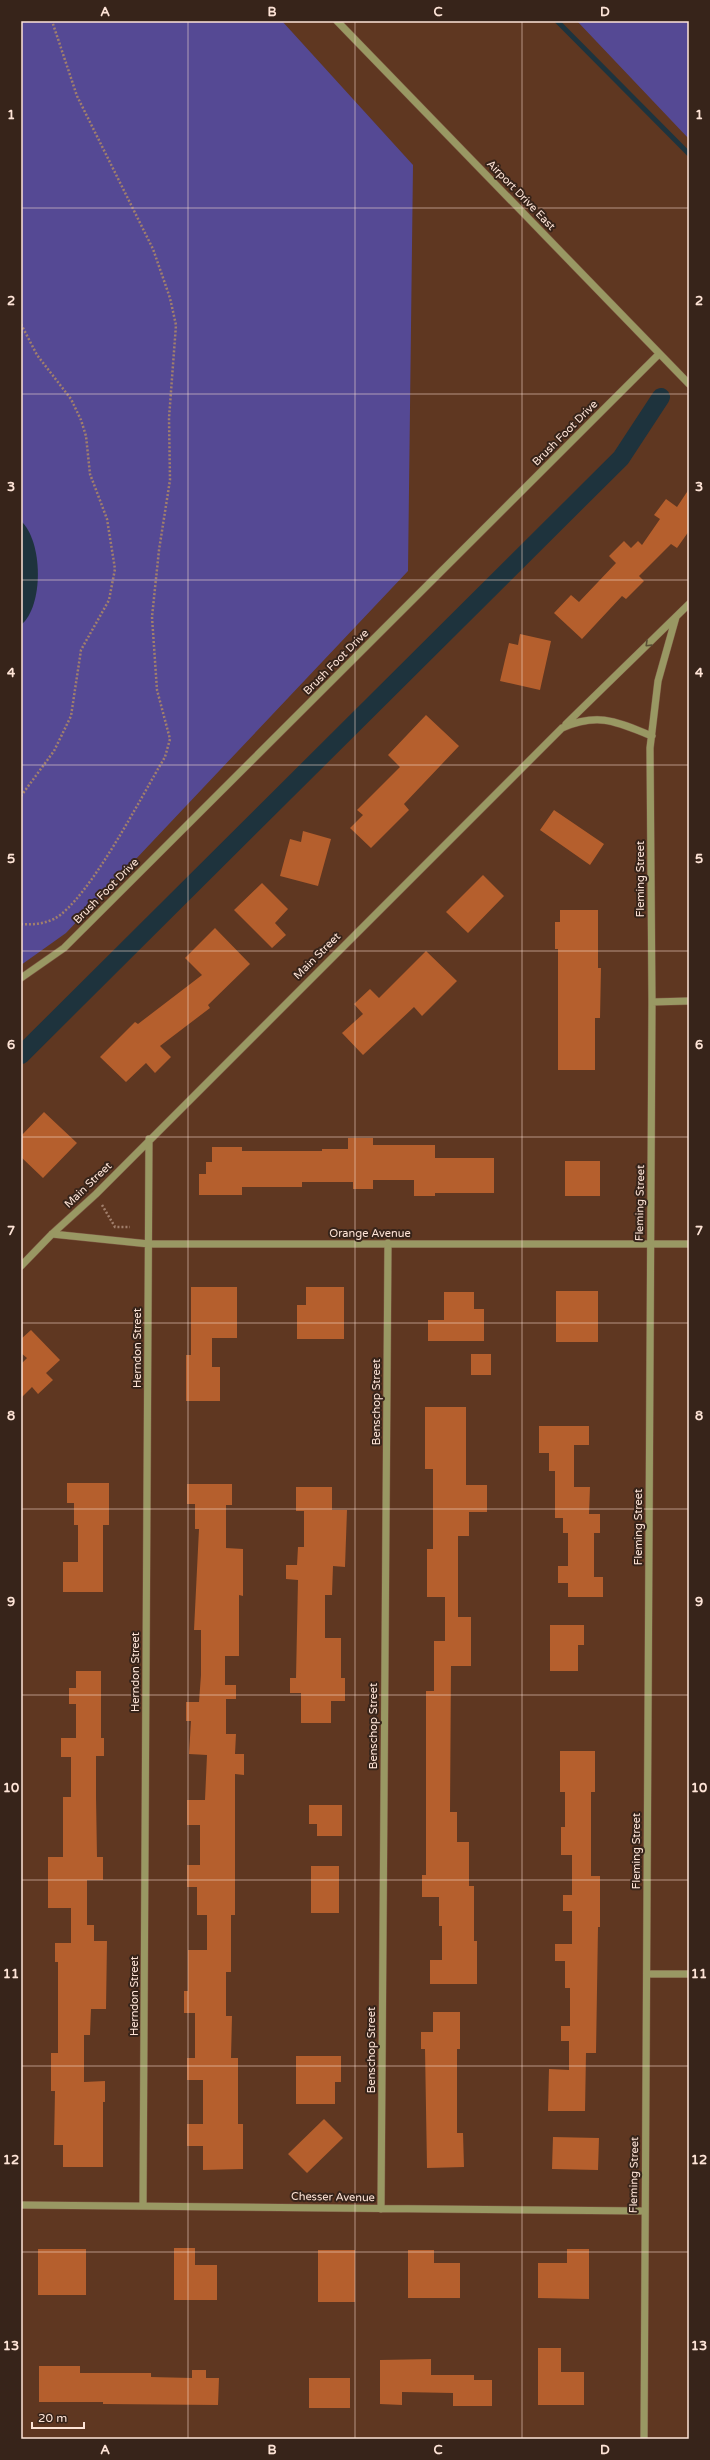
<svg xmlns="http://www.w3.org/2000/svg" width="710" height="2460" viewBox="0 0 710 2460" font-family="'Varela Round',sans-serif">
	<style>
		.green { fill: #554994 }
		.water { fill: #1e333d }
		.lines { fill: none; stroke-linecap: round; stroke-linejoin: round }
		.stream { stroke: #1e333d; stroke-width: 5 }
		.canal { stroke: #1e333d; stroke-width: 18 }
		.building { fill: #b55f2d }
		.minor-casing { stroke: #7c5642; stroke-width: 8 }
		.path { stroke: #a17f6c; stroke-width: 2.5; stroke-dasharray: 2 2; stroke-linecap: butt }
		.minor { stroke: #999863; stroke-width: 7 }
		.oneway { stroke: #594d34 }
		.grid { fill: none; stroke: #fee4d7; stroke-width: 1; stroke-opacity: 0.55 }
		.labels { text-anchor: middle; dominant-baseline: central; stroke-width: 4; stroke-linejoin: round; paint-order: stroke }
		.street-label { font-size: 11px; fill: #fee4d7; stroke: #37241a }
		.neatline { fill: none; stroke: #fee4d7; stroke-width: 1.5 }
		.grid-label { font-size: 13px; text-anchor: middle; font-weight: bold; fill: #fee4d7 }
	</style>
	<rect width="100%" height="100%" fill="#5f3721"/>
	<path class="green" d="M21 21H282L413 165 408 571 66 933 21 965Z
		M578 21H689V139L577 21Z"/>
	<path class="water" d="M21 521C43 541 44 606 21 625Z"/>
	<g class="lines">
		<path class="stream" d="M557 21 689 154"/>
		<path class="canal" d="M21 1055 621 458 661 397"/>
	</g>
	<path class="building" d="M689 489V531L677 548 671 544 639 576 644 581 626 599 622 596 582 639 554 613 571 595 579 602 616 563 609 556 624 541 631 548 638 541 642 545 660 519 654 515 666 499 677 507Z
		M520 634 551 641 540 690 500 681 509 643 518 645Z
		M426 715 459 746 404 804 409 810 371 848 350 828 363 815 357 810 400 767 388 755Z
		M554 810 604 844 590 865 540 830Z
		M303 831 331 839 318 886 280 876 290 839 301 842Z
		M483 875 504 896 468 933 446 912Z
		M262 883 288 909 275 923 286 935 272 948 234 910Z
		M560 910H598V968H601L600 1018H595V1070H558V949H555V922H560Z
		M215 928 250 964 208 1005 210 1008 160 1046 171 1057 155 1073 146 1063 126 1082 100 1057 135 1022 138 1024 202 975 185 958Z
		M426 951 457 981 422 1016 414 1007 363 1055 342 1033 363 1014 354 1004 370 989 379 998Z
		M44 1112 77 1143 43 1178 21 1157V1136Z
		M348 1138H373V1145H435V1158H494V1193H435V1196H414V1180H373V1189H353V1182H302V1187H242V1195H199V1174H206V1162H212V1147H242V1151H322V1149H348Z
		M565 1161H600V1196H565Z
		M191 1287H237V1338H212V1367H220V1401H186V1355H191Z
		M306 1287H344V1339H297V1305H306Z
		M556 1291H598V1342H556Z
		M444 1292H474V1309H484V1341H428V1320H444Z
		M31 1330 60 1360 46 1373 53 1380 38 1394 32 1387 21 1398V1364L27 1358 21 1353V1339Z
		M471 1354H491V1375H471Z
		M425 1407H466V1485H487V1512H469V1536H458V1617H471V1666H451L450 1812H457V1842H469V1886H474V1941H477V1984H430V1960H442V1926H439V1897H422V1875H426V1691H434V1641H445V1597H427V1549H433V1469H425Z
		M539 1426H589V1445H574V1487H590L589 1514H600V1533H594V1577H603V1597H568V1583H558V1566H568V1533H563V1518H555V1471H549V1453H539Z
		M67 1483H109V1525H103V1592H63V1562H78V1525H74V1503H67Z
		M187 1484H232V1505H226V1548L243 1549V1596L239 1595V1656H225V1685H236V1699H226V1734H236L235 1754H244V1775L235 1774V1915H231V1972H226V2016H232L231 2058H238V2124H243V2169L203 2170V2146H187V2124H203V2080H187V2058H195V2013H184V1991H188V1950H207V1915H197V1887H187V1865H200V1825H187V1800H205L207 1755 189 1754 191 1721H186V1702H199L201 1675V1630H194L199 1529H195V1504H187Z
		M296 1487H332V1510H347L345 1567 333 1566 332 1595H325V1638H341V1678H345V1701H331V1723H301V1693H290V1678H296L298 1580 286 1579V1565H297L298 1547H304V1511H296Z
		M550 1625H584V1645H578V1671H550Z
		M76 1671H101V1738H104V1756H96V1797L97 1857H103V1880H87V1925H94V1941H107L106 2009H91L90 2035H84V2082L105 2081V2102H103V2167H63V2145H54L55 2091H51V2053H58V1962H55V1943H71V1908H48V1857H63V1797H71V1757H61V1738H76V1704H69V1688H76Z
		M560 1751H595V1792H591V1876H600V1927H598L596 2053H586L585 2111H548L549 2069 569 2070V2041H561V2026H570V1988H565V1961H555V1944H572V1911H563V1895H572V1855H561V1827H565V1792H560Z
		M309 1805H342V1836H317V1824H309Z
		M311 1866H339V1913H311Z
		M433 2012H460V2049H457V2133H463L464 2167 427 2168 425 2049H421V2032H433Z
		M296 2056H341V2082H335V2104H296Z
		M324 2119 343 2138 307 2173 288 2154Z
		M553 2137 599 2138 598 2170 552 2169Z
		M174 2248H195V2265H217V2300H174Z
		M38 2249H86V2295H38Z
		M567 2249H589V2299L538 2298V2263H567Z
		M318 2250H355V2302H318Z
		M408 2250H434V2263H460V2298H408Z
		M538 2348H561V2372H584V2405H538Z
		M431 2359V2375H474V2380H492V2406H453V2393L402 2392V2405L380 2404V2360Z
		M39 2366H80V2373H151V2377L192 2378V2370H206V2378H219L218 2405 103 2404V2402H39Z
		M309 2378H350V2408H309Z"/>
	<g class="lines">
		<g class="minor-casing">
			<path id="minor" d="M337 21 689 384
				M566 724 689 604
				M21 978 64 948 659 354
				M652 1002 689 1001
				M52 1234 149 1244H689
				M21 1266 52 1234 96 1194 562 728C599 712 617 722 652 736
				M647 1974H689
				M21 2205 644 2211
				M143 2205 149 1139
				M381 2209 388 1243
				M644 2439 652 1002 650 748 658 681 676 617"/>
		</g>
		<path class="path" d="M21 324 37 355 71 399 81 420 86 436 90 474 107 519 115 569 109 600 81 650 71 716 54 751 21 796
			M21 924C32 925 43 924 54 919 89 900 142 795 165 757L170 739 157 690 152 617 159 550 170 480 169 418 176 325 170 298 153 249 77 96 52 21
			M102 1205 115 1227H130"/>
		<use href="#minor" class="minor"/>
	</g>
	<defs><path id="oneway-chevron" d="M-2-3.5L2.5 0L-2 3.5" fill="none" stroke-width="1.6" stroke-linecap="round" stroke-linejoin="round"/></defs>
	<use class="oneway" href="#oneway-chevron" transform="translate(648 644) rotate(136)"/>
	<path class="grid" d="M188 21V2439M355 21V2439M522 21V2439M21 208H689M21 394H689M21 580H689M21 765H689M21 951H689M21 1137H689M21 1323H689M21 1509H689M21 1695H689M21 1880H689M21 2066H689M21 2252H689"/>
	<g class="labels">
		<g class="street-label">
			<text transform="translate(521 195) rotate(46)">Airport Drive East</text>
			<text transform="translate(565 433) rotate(-45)">Brush Foot Drive</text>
			<text transform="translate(336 662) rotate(-45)">Brush Foot Drive</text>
			<text transform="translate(640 879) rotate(-90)">Fleming Street</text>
			<text transform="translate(106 891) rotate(-45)">Brush Foot Drive</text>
			<text transform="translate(317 956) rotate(-45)">Main Street</text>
			<text transform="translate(88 1185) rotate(-44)">Main Street</text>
			<text transform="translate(640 1203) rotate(-89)">Fleming Street</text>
			<text x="370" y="1233">Orange Avenue</text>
			<text transform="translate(137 1348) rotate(-90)">Herndon Street</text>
			<text transform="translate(376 1402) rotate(-90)">Benschop Street</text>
			<text transform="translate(638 1527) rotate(-90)">Fleming Street</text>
			<text transform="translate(135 1672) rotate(-90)">Herndon Street</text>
			<text transform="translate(373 1726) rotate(-90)">Benschop Street</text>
			<text transform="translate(636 1851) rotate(-90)">Fleming Street</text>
			<text transform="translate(134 1996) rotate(-90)">Herndon Street</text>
			<text transform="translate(371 2050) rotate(-90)">Benschop Street</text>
			<text transform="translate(634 2175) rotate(-89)">Fleming Street</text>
			<text transform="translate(333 2197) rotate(1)">Chesser Avenue</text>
		</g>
	</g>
	<rect width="710" height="2460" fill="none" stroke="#37241a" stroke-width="44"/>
	<path d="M32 2422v6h52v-6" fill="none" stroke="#fee4d7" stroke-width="2"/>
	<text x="38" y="2422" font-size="12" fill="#fee4d7" stroke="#37241a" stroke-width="3" paint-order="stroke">20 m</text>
	<rect x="22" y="22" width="666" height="2416" class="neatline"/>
	<g class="grid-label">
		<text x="105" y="16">A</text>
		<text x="272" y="16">B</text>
		<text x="438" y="16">C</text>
		<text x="605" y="16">D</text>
		<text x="11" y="119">1</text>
		<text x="699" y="119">1</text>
		<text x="11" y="305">2</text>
		<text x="699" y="305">2</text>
		<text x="11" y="491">3</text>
		<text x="699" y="491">3</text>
		<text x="11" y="677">4</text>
		<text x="699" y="677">4</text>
		<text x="11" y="863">5</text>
		<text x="699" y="863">5</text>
		<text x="11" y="1049">6</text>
		<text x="699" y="1049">6</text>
		<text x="11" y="1235">7</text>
		<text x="699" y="1235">7</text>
		<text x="11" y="1420">8</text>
		<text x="699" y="1420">8</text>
		<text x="11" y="1606">9</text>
		<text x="699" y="1606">9</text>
		<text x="11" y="1792">10</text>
		<text x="699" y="1792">10</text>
		<text x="11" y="1978">11</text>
		<text x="699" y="1978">11</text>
		<text x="11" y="2164">12</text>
		<text x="699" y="2164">12</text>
		<text x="11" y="2350">13</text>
		<text x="699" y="2350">13</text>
		<text x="105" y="2454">A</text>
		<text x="272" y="2454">B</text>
		<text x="438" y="2454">C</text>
		<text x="605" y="2454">D</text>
	</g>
</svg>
